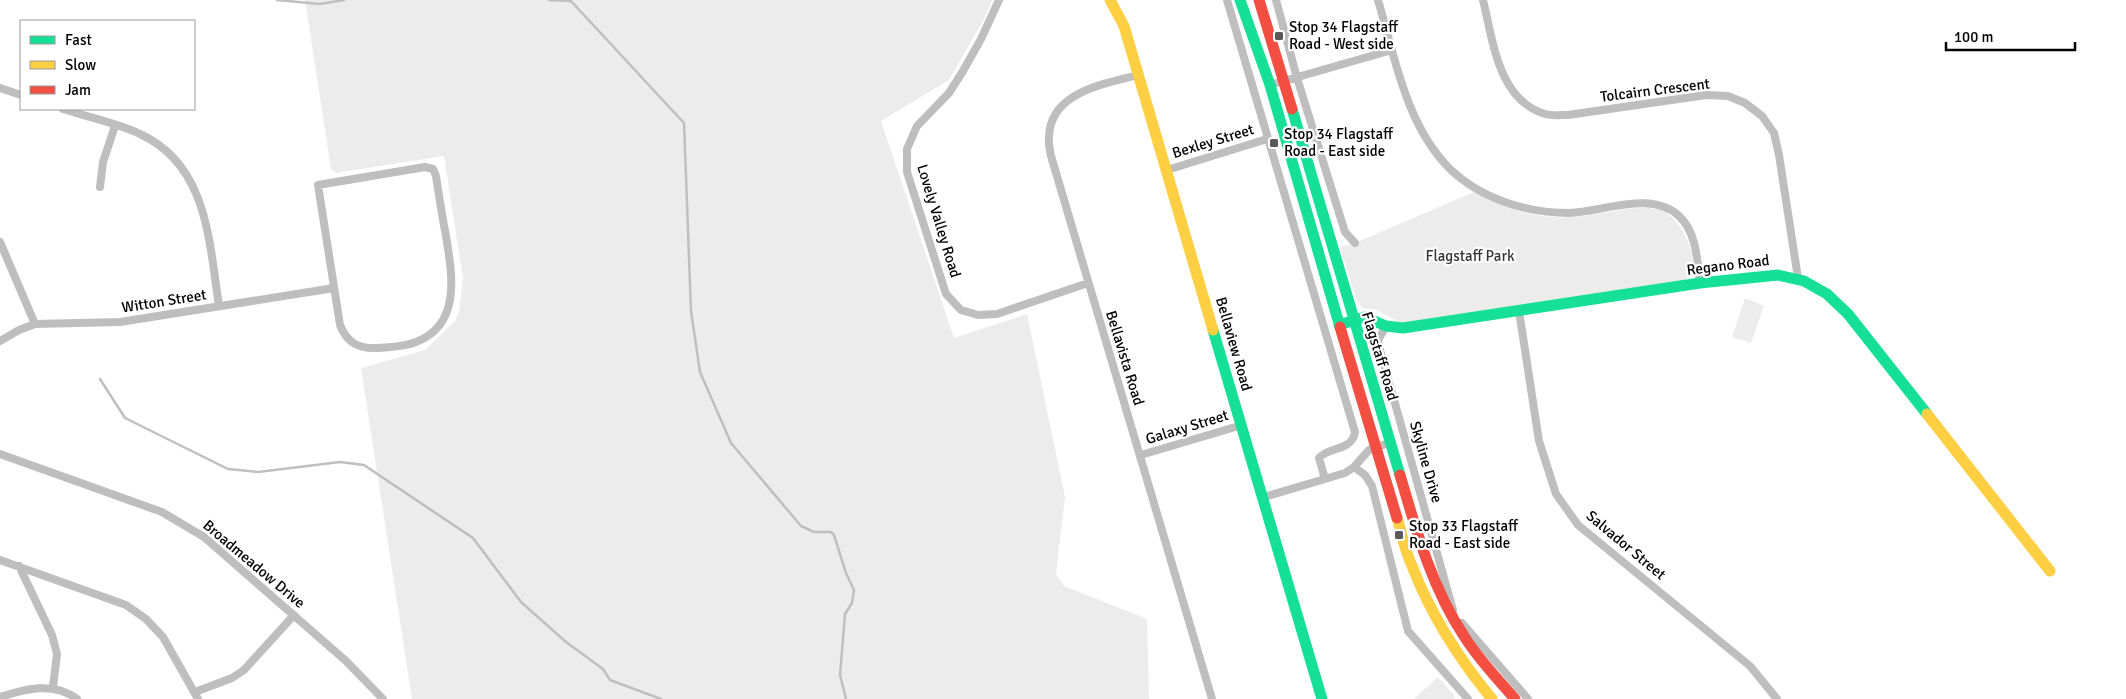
<svg xmlns="http://www.w3.org/2000/svg" width="2126" height="699" viewBox="0 0 2126 699" font-family="Signika,sans-serif">
	<style>
		.green { fill: #ececec }
		.lines { fill: none; stroke-linecap: round; stroke-linejoin: round }
		.stream { stroke: #bfbfbf; stroke-width: 2.5 }
		.street { stroke: #bebebe; stroke-width: 8 }
		.fast { stroke: #16e098; stroke-width: 11 }
		.slow { stroke: #ffcf43; stroke-width: 11 }
		.jam { stroke: #f24e42; stroke-width: 11 }
		.poi-dot { fill: #595959; stroke: #fff; stroke-width: 2 }
		.labels { text-anchor: middle; dominant-baseline: central; stroke-width: 4.5; stroke-linejoin: round; paint-order: stroke }
		.poi-label { font-size: 15px; fill: #000; stroke: #fff; text-anchor: start }
		.street-label { font-size: 15px; fill: #000; stroke: #fff }
		.park-label { font-size: 15px; fill: #333; stroke: #fff }
	</style>
	<rect width="100%" height="100%" fill="#fff"/>
	<path class="green" d="M305 0H992L985 17 949 80 881 121 954 338 1027 314 1065 497 1056 574 1064 586 1147 619 1149 699H412L361 368 425 350 455 321 459 312 463 279 444 156 336 173 331 169Z
		M1474 192C1504 208 1538 220 1573 217 1598 216 1636 203 1660 210 1684 218 1705 267 1683 282L1403 324 1376 310 1363 308 1357 301 1340 247 1355 243Z
		M1745 298 1764 306 1751 343 1732 337Z
		M1438 677 1455 696 1454 699H1414Z"/>
	<g class="lines">
		<path class="stream" d="M277 0 320 4 344 0
			M549 0 571 1 684 123 691 311 700 372 731 443 801 526 814 532H831L834 535 846 573 854 590 852 603 845 614 840 675 846 699
			M100 379 125 418 228 469 258 472 340 462 364 465 473 538 521 602 566 642 603 669 610 680 661 699"/>
		<path class="street" d="M999 0 981 39 963 71 949 93 917 126 907 149V172L946 294 961 310 978 315 997 314 1088 283
			M1227 0 1355 432C1352 451 1330 446 1319 458L1325 479
			M1276 0 1297 78 1345 232 1355 243
			M1378 0C1395 58 1406 125 1450 169 1481 199 1527 213 1569 213 1603 212 1651 190 1679 216 1697 233 1697 260 1700 283
			M1483 0C1493 40 1498 100 1545 114 1552 116 1561 115 1568 115L1706 95 1728 96 1745 103 1762 116 1774 133 1779 155 1798 278
			M1138 75C1104 84 1050 92 1049 137 1048 143 1050 150 1051 156L1212 699
			M1270 85 1392 50
			M0 88 21 95
			M63 109C87 117 118 123 140 134 208 165 209 242 219 306
			M425 167 433 169 436 176C439 196 442 216 446 236 452 274 462 324 416 342 404 347 390 347 378 348 359 349 347 343 340 325L318 185Z
			M1167 170 1267 139
			M100 187 103 162 115 126
			M0 242 35 324
			M1519 311 1539 441 1556 494 1578 525 1750 666 1777 699
			M1386 326 1378 340 1380 350 1453 610
			M0 341 19 330 35 324 120 322 334 288
			M0 454 162 512 204 537 346 661 383 699
			M1141 455 1242 425
			M1354 467 1365 475 1372 486 1408 631 1468 699
			M1264 497 1345 473 1354 467 1369 450 1391 442
			M0 560 126 605 146 619 163 637 198 699
			M19 566 52 635 57 654 53 687
			M1462 623 1528 699
			M195 692 232 678 244 670 294 615
			M0 697C25 689 54 681 77 699"/>
		<path class="fast" d="M1240 0 1270 85 1340 327
			M1292 109 1400 475
			M1339 325 1365 317 1386 326 1403 328 1700 283 1778 275 1804 281 1827 294 1848 314 1927 414
			M1213 330 1322 699"/>
		<path class="slow" d="M1110 0 1124 26 1213 330
			M1927 414 2050 571
			M1397 518C1402 534 1405 551 1412 566 1431 615 1459 659 1492 699"/>
		<path class="jam" d="M1259 0 1292 109
			M1340 327 1397 518
			M1400 475C1416 530 1432 588 1464 636 1478 659 1497 678 1515 699"/>
	</g>
	<g class="poi-dot">
		<rect x="1274" y="31" width="10" height="10" rx="2.5"/>
		<rect x="1269" y="138" width="10" height="10" rx="2.5"/>
		<rect x="1394" y="530" width="10" height="10" rx="2.5"/>
	</g>
	<g class="labels">
		<g class="poi-label">
			<text x="1289" y="27">Stop 34 Flagstaff<tspan x="1289" dy="17">Road - West side</tspan></text>
			<text x="1284" y="134">Stop 34 Flagstaff<tspan x="1284" dy="17">Road - East side</tspan></text>
			<text x="1409" y="526">Stop 33 Flagstaff<tspan x="1409" dy="17">Road - East side</tspan></text>
		</g>
		<g class="street-label">
			<text transform="translate(1655 90) rotate(-7)">Tolcairn Crescent</text>
			<text transform="translate(1213 141) rotate(-17)">Bexley Street</text>
			<text transform="translate(939 221) rotate(73)">Lovely Valley Road</text>
			<text transform="translate(1728 265) rotate(-7)">Regano Road</text>
			<text transform="translate(164 301) rotate(-9)">Witton Street</text>
			<text transform="translate(1234 344) rotate(74)">Bellaview Road</text>
			<text transform="translate(1380 356) rotate(73)">Flagstaff Road</text>
			<text transform="translate(1125 358) rotate(73)">Bellavista Road</text>
			<text transform="translate(1187 427) rotate(-17)">Galaxy Street</text>
			<text transform="translate(1426 462) rotate(74)">Skyline Drive</text>
			<text transform="translate(1626 545) rotate(40)">Salvador Street</text>
			<text transform="translate(254 564) rotate(40)">Broadmeadow Drive</text>
		</g>
		<g class="park-label">
			<text x="1470" y="256">Flagstaff Park</text>
		</g>
	</g>
	<rect x="20" y="20" width="175" height="90" fill="#ffffff" stroke="#999999"/>
	<rect x="30" y="36" width="25" height="8" fill="#16e098" stroke="#999999"/>
	<text x="65" y="45" font-size="15" fill="#000000">Fast</text>
	<rect x="30" y="61" width="25" height="8" fill="#ffcf43" stroke="#999999"/>
	<text x="65" y="70" font-size="15" fill="#000000">Slow</text>
	<rect x="30" y="86" width="25" height="8" fill="#f24e42" stroke="#999999"/>
	<text x="65" y="95" font-size="15" fill="#000000">Jam</text>
	<path d="M1946 42v8h129v-8" fill="none" stroke="#000000" stroke-width="2.5"/>
	<text x="1954" y="42" font-size="15" fill="#000000" stroke="#ffffff" stroke-width="4" paint-order="stroke">100 m</text>
</svg>
